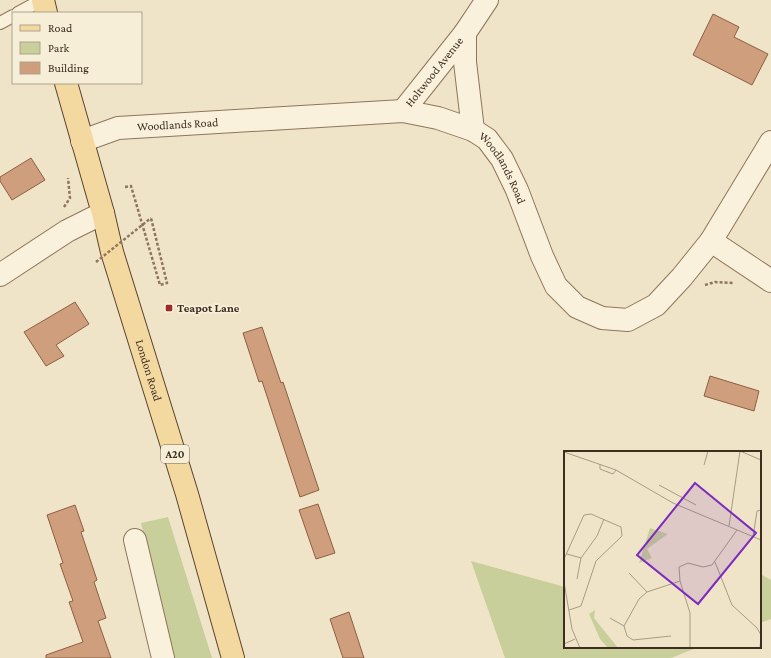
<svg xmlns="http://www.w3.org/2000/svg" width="771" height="658" viewBox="0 0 771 658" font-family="'Crimson Pro',serif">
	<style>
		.green { fill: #c9cf9b }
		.building { fill: #cf9f7d; stroke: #8d5f41 }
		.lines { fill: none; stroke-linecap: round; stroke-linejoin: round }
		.service-casing { stroke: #8d765c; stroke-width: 14 }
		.minor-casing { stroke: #8d765c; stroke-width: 24 }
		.primary-casing { stroke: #5b4430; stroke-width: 24 }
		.path { stroke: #8d765c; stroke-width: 2.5; stroke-dasharray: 3 2; stroke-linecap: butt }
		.service { stroke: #faf1dc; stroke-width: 12 }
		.minor { stroke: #faf1dc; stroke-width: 22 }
		.primary { stroke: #f3d9a0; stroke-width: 22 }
		.path-bridge { stroke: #8d765c; stroke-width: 2.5; stroke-dasharray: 3 2; stroke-linecap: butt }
		.poi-dot { fill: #9e2a2b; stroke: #f7eed8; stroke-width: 1.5 }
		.labels { text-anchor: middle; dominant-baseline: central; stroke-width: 3.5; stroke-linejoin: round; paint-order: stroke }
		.shield { fill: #f7eed8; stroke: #756857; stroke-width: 1 }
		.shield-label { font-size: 11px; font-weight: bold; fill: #3d2e20 }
		.street-label { font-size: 12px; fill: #3d2e20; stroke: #f7eed8 }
		.poi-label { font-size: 12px; font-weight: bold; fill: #3d2e20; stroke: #f7eed8; text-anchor: start }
		.inset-road { fill: none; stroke: #a89b85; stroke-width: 1 }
		.view { fill: #7b2cbf; fill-opacity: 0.15; stroke: #7b2cbf; stroke-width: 2 }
		.inset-edge { fill: none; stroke: #3d2e20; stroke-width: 2 }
	</style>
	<rect width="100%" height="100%" fill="#f0e4c8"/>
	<path class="green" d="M168 517 212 658H172L141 523Z
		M471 561 565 587V647H699L671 658H505Z
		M760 574 771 580V619L760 623Z"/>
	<path class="building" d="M713 14 739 27 734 37 768 54 752 85 693 55Z
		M31 158 45 180 12 200 0 181V177Z
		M75 302 89 324 56 345 64 356 46 366 24 332Z
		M262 327 281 383 283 382 319 490 300 497 262 381 259 382 243 333Z
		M710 376 759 391 754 411 704 396Z
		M318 504 335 553 316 559 299 510Z
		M75 505 84 531 81 532 97 580 94 582 106 618 98 621 111 658H46V655L83 642 69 602 73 601 60 564 63 563 47 515Z
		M349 612 364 658H343L330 619Z"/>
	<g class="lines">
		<g class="service-casing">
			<path id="service" d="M18 13 42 0
				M0 23 13 16"/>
		</g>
		<g class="minor-casing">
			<g id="minor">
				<path d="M465 33V62L473 130"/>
				<path id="s1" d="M403 111 465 33 487 0"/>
				<path id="s2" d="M82 141 118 128 403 111 438 118 473 130 487 139 502 159 517 190 542 256 556 286 577 307 602 318 628 320 656 305 682 277 711 241 771 142"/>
				<path d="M711 241 771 281"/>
				<path d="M0 275 67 231 103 213"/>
				<path d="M135 540 163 658"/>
			</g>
		</g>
		<g class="primary-casing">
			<g id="primary">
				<path d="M43 0 46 13"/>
				<path id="s3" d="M66 83 103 213 112 252 187 494 233 658"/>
			</g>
		</g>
		<path class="path" d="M125 187 131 186 160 285 167 283 151 218
			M64 207 70 198 68 178
			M705 285 715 282 733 283"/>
		<use href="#service" class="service"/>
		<use href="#minor" class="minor"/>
		<use href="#primary" class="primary"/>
		<path class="path-bridge" d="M96 262 151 218"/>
	</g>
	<rect class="poi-dot" x="165" y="304" width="8" height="8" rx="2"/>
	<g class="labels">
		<rect class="shield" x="161" y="445" width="28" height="18" rx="3"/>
		<g class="shield-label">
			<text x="175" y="454">A20</text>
		</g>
		<g class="street-label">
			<text stroke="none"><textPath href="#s1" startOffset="50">Holtwood Avenue</textPath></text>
			<text stroke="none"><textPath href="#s2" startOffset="98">Woodlands Road</textPath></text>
			<text stroke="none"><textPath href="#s2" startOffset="446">Woodlands Road</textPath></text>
			<text stroke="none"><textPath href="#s3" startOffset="299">London Road</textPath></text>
		</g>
		<g class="poi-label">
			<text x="177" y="308">Teapot Lane</text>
		</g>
	</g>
	<g transform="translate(564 451)">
		<rect width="197" height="197" fill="#f0e4c8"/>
		<path d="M86 77 104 83 83 98 88 107 75 112ZM31 159 30 167 54 197H44L36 188 25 163Z" fill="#c9cf9b"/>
		<path class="inset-road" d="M176 0 197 9M0 1 52 19 109 52 197 89M36 13V18L49 23 52 19M140 14 144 0M95 34 132 54M165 75 176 0M189 86 193 60 197 59M3 103 17 107M0 108 20 64 27 63 57 76 58 85 32 110 17 155 5 159M151 111 168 154 193 177 197 184 196 197M65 122 83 141M13 128 17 107 33 85 40 68M0 131 8 178 16 197M46 167 60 175M107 185 69 189 63 185 60 175 75 148 83 141 116 130M0 193 11 188M126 197V162L116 130 115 116 124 112 139 116 148 114 173 79"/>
		<path class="view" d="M131 32 192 82 134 153 73 104Z"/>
		<rect width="197" height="197" class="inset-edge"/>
	</g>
	<rect x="12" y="12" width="130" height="72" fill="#f7eed8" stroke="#ada18e"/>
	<rect x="20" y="25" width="20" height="6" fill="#f3d9a0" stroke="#ada18e"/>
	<text x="48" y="32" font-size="12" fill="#3d2e20">Road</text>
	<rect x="20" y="42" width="20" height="12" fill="#c9cf9b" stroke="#ada18e"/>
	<text x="48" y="52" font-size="12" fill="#3d2e20">Park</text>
	<rect x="20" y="62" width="20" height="12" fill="#cf9f7d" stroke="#ada18e"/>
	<text x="48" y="72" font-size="12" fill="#3d2e20">Building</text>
</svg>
